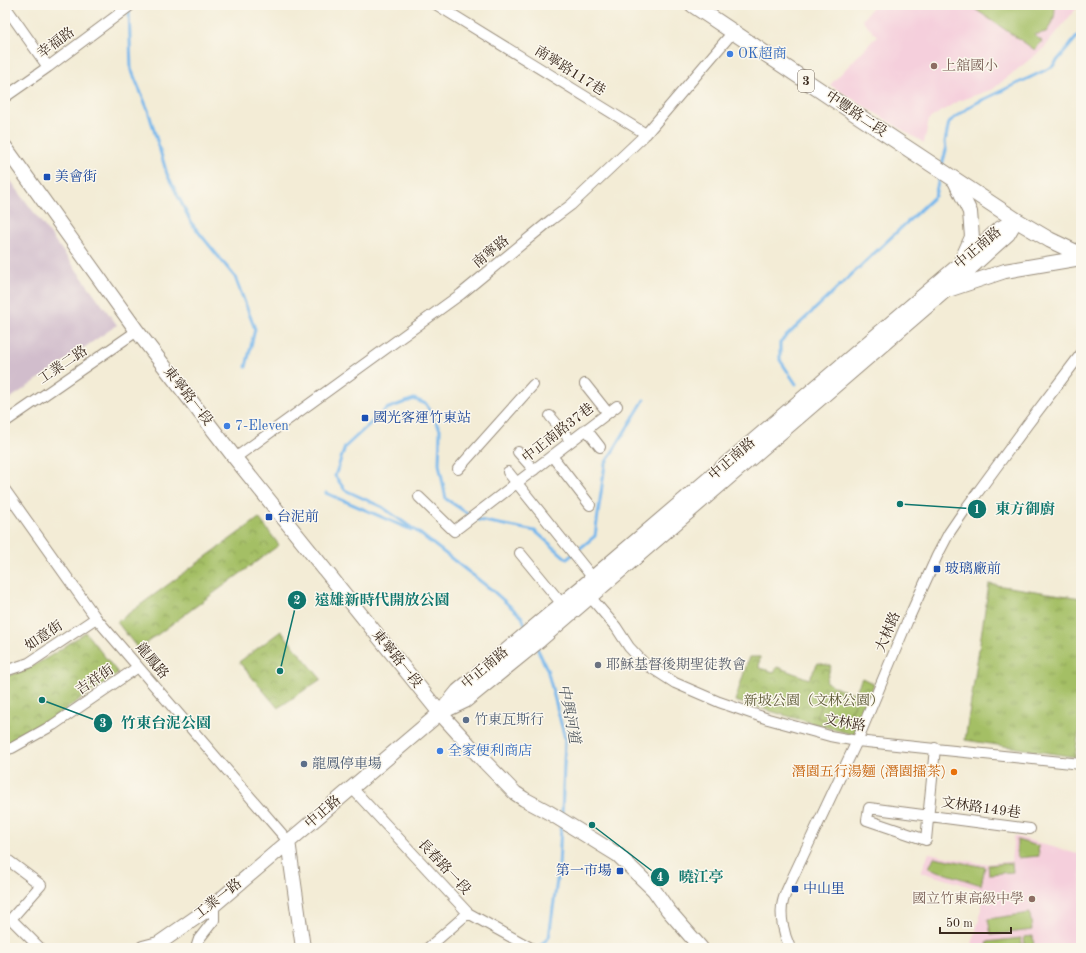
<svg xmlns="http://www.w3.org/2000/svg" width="1086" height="953" viewBox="0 0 1086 953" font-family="'Old Standard TT','Noto Serif TC',serif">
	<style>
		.built { fill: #f5cfdc }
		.industrial { fill: #d1bdcc }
		.grass { fill: url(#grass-tufts); stroke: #707442 }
		.park { fill: url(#park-crowns); stroke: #707442 }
		.pitch { fill: #a4bf65; stroke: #707442 }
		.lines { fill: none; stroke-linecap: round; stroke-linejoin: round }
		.stream { stroke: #78b8ec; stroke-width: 3 }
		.street-casing { stroke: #978b7a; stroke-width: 12 }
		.secondary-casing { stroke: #978b7a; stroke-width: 16 }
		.primary-casing { stroke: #978b7a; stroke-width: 17 }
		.street { stroke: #fff; stroke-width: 10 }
		.secondary { stroke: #fff; stroke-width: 14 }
		.primary { stroke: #fff; stroke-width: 15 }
		.shop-dot { fill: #3f7fe0; stroke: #fbf7ec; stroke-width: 1.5 }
		.education-dot { fill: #8d6e63; stroke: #fbf7ec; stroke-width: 1.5 }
		.transit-dot { fill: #1a4fb4; stroke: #fbf7ec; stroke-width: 1.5 }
		.worship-dot { fill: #6b7280; stroke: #fbf7ec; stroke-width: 1.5 }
		.service-dot { fill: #5c6f8a; stroke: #fbf7ec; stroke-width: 1.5 }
		.food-dot { fill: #e8710a; stroke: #fbf7ec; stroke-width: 1.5 }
		.labels { text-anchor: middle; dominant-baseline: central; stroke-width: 3; stroke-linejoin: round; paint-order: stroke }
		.shield { fill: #fbf7ec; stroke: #75685c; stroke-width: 1 }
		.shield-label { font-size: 13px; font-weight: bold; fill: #3b2a1e }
		.street-label { font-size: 14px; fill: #3b2a1e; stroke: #fbf7ec }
		.shop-label { font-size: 14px; fill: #366cbe; stroke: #fbf7ec; text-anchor: start }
		.education-label { font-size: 14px; fill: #785e54; stroke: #fbf7ec; text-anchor: start }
		.transit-label { font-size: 14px; fill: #164399; stroke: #fbf7ec; text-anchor: start }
		.worship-label { font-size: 14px; fill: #5b616d; stroke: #fbf7ec; text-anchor: start }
		.park-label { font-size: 14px; fill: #5a5733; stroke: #fbf7ec }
		.service-label { font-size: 14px; fill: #4e5e75; stroke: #fbf7ec; text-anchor: start }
		.food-label { font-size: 14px; fill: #c56008; stroke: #fbf7ec; text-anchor: end }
		.water-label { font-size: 15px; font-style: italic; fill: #4d555c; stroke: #fbf7ec }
		.leader { fill: none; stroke: #0f766e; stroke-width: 1.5 }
		.callout-dot { fill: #0f766e; stroke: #fbf7ec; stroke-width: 1.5 }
		.mark-label { font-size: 12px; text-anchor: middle; font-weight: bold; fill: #fff }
		.callout-label { font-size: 15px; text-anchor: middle; font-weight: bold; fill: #0f766e; stroke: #fbf7ec; stroke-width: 3; stroke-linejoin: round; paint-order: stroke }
	</style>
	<defs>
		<pattern id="grass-tufts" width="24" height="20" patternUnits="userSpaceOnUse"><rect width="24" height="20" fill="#a4bf65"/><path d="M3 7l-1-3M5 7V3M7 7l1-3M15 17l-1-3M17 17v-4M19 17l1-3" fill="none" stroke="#879b53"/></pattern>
		<pattern id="park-crowns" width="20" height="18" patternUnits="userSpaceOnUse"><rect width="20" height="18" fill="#a4bf65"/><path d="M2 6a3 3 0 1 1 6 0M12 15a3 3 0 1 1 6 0" fill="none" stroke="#879b53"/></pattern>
	</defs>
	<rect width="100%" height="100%" fill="#fbf7ec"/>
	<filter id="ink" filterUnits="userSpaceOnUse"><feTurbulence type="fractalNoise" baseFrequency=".025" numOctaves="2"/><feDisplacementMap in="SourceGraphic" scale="8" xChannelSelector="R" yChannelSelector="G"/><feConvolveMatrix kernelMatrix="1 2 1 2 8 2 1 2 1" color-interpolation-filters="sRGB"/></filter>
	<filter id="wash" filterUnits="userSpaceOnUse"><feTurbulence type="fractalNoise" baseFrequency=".012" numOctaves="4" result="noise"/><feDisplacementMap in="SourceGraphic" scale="16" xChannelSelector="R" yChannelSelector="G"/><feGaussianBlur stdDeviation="0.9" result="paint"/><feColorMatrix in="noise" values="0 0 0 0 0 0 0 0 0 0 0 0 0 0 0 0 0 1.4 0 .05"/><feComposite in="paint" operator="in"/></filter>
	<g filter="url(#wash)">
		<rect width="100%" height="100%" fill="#f3ecd6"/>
		<path class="built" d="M874 5H1079L1044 48 993 89 958 101 929 119 924 143 830 85 877 36 862 20Z
			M1014 836 1081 855V948H971L982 909V890L921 872 929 853 984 864 1011 861Z"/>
		<path class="industrial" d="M5 173 117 325 5 402Z"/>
		<path class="grass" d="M989 584 1081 598V717L1075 757 965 740Z"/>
		<path class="park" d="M259 518 279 545 138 649 117 622Z
			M281 631 321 679 278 708 239 662Z
			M85 632 118 673 46 723 10 743 5 744V677C36 668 60 650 85 632Z
			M749 657H760L759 668 774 672 777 667 809 679 818 663 831 666 826 682 839 689 855 693 862 678 874 684 854 735 735 701Z"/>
		<path class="pitch" d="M969 5H1054C1057 15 1052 24 1046 32L1034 35 1042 41 1035 50Z
			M828 688 856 699 844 728 816 717Z
			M1017 840 1038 846 1039 856 1017 858Z
			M934 857 985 867 981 885 929 868Z
			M1012 863 1013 872 989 874 988 865Z
			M1030 913 1032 930 991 935 988 919Z
			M1033 936 1034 948H1025L1024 937Z
			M1021 938 1023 948H988L987 942Z"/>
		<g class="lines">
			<path class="stream" d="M129 9 131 69 148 110 167 174 192 224 235 277 255 329 246 367
				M942 165 946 150 945 142 949 122 972 105 1052 67 1081 32
				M796 384 780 360V342L935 196 940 174
				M326 493 412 530
				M470 515 446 499 439 464 440 429 426 404 414 399 386 409 345 447 335 476 345 490 382 507 419 533 493 591 522 617 527 629
				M474 519 535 531 567 559 595 536 605 464 644 400
				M537 648 547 669 565 739 562 816
				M538 948 549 937 559 866 561 825"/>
		</g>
	</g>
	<g filter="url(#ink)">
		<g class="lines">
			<g class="street-casing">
				<path id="street" d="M437 5 646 134
					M5 6 48 67
					M5 97 48 67 131 5
					M585 384 608 413
					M550 416 571 441
					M5 422 137 331
					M586 429 600 447
					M518 452 534 470
					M552 456 590 505
					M235 458 461 294 551 220 571 205 646 134 733 32
					M458 469 533 385
					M508 472 593 578
					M5 490 96 618 288 841
					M419 497 454 531 617 406
					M520 553 562 604
					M586 592 616 627 629 647 644 663 675 683 719 702 768 719 830 736 857 741 1081 764
					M5 671 29 663 96 618
					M935 748 926 840 867 820 869 808 1030 829
					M5 750 12 748 53 725 138 667
					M351 787 468 913 531 948
					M5 858 41 885 11 919 40 948
					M196 948 199 939 214 920V905
					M428 948 468 913
					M790 948C784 935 779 915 783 901 785 893 789 886 792 879L857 741 907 622 937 556 949 533 964 511 1027 425 1081 354"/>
			</g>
			<g class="secondary-casing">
				<path id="secondary" d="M5 147 137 331 235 458 440 713 481 758 515 793 524 799 550 813 618 855 654 890 668 910 701 948
					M954 179 970 212 972 237 962 259
					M951 289 1005 271 1081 258
					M444 711 465 701 540 640 945 291 1008 234 1016 220
					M288 841 303 948
					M143 948 158 944 214 905 440 713 458 691 582 587 960 264 999 229 1016 220"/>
			</g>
			<g class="primary-casing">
				<path id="primary" d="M693 5 833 99 1016 220 1050 240 1075 252 1081 253"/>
			</g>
			<use href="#street" class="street"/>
			<use href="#secondary" class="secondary"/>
			<use href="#primary" class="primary"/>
		</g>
	</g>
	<g class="shop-dot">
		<circle cx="730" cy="54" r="4"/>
		<circle cx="227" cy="426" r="4"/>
		<circle cx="440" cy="751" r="4"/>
	</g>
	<g class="education-dot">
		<circle cx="934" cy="66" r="4"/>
		<circle cx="1032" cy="899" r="4"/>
	</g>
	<g class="transit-dot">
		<rect x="43" y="173" width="8" height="8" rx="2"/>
		<rect x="361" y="414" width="8" height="8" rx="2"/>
		<rect x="265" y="513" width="8" height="8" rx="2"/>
		<rect x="933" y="565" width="8" height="8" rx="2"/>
		<rect x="616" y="867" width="8" height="8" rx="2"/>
		<rect x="791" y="885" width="8" height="8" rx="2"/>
	</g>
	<circle class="worship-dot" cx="598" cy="665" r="4"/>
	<g class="service-dot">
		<circle cx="466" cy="720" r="4"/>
		<circle cx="304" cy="764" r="4"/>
	</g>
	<circle class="food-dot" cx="954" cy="772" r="4"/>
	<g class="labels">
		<rect class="shield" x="798" y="70" width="16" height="22" rx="3"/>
		<g class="shield-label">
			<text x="806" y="81">3</text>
		</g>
		<g class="street-label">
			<text transform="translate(56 43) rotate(-36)">幸福路</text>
			<text transform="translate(570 71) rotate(32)">南寧路117巷</text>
			<text transform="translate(856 114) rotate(34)">中豐路二段</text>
			<text transform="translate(978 248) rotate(-40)">中正南路</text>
			<text transform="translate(491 252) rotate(-39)">南寧路</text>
			<text transform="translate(63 365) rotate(-34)">工業二路</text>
			<text transform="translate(188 396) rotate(52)">東寧路一段</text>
			<text transform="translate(558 433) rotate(-38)">中正南路37巷</text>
			<text transform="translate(732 459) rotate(-41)">中正南路</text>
			<text transform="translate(888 632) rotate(-67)">大林路</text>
			<text transform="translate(44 636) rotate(-34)">如意街</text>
			<text transform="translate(397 659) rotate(51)">東寧路一段</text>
			<text transform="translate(152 661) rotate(50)">龍鳳路</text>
			<text transform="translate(485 668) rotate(-40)">中正南路</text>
			<text transform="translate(95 680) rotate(-34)">吉祥街</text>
			<text transform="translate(845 723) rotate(10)">文林路</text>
			<text transform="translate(981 808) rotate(8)">文林路149巷</text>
			<text transform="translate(323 812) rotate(-41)">中正路</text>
			<text transform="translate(444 867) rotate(47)">長春路一段</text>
			<text transform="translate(218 899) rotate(-38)">工業一路</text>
		</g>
		<g class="shop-label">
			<text x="738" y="54">OK超商</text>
			<text x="235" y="426">7-Eleven</text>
			<text x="448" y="751">全家便利商店</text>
		</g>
		<g class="education-label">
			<text x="942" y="66">上舘國小</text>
			<text x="1024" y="899" text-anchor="end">國立竹東高級中學</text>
		</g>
		<g class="transit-label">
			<text x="55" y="177">美會街</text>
			<text x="373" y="418">國光客運竹東站</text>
			<text x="277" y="517">台泥前</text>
			<text x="945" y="569">玻璃廠前</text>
			<text x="612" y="871" text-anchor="end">第一市場</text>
			<text x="803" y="889">中山里</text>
		</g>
		<g class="worship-label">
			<text x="606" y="665">耶穌基督後期聖徒教會</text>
		</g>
		<g class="park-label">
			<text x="814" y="701">新坡公園（文林公園）</text>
		</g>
		<g class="service-label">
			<text x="474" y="720">竹東瓦斯行</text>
			<text x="312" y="764">龍鳳停車場</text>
		</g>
		<g class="food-label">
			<text x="946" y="772">潛園五行湯麵 (潛園擂茶)</text>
		</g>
		<g class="water-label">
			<text transform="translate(568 714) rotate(79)">中興河道</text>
		</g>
	</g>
	<path class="leader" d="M900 504L977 509M280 671L297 600M42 700L103 723M592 825L660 877"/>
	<g class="callout-dot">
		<circle cx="900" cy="504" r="4"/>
		<circle cx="280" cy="671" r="4"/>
		<circle cx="42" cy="700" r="4"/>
		<circle cx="592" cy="825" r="4"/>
		<circle cx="977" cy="509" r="10"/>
		<circle cx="297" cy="600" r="10"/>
		<circle cx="103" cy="723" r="10"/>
		<circle cx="660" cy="877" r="10"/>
	</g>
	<g class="mark-label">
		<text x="977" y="513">1</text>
		<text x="297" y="604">2</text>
		<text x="103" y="727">3</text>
		<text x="660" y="881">4</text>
	</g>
	<g class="callout-label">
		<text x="1025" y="514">東方御廚</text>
		<text x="382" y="605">遠雄新時代開放公園</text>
		<text x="166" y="728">竹東台泥公園</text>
		<text x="701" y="882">曉江亭</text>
	</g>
	<rect width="1086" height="953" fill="none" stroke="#fbf7ec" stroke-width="20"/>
	<path d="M940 927v6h71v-6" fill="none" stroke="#3b2a1e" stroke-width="2"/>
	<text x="946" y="927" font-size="12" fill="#3b2a1e" stroke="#fbf7ec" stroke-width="3" paint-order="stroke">50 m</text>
</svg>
